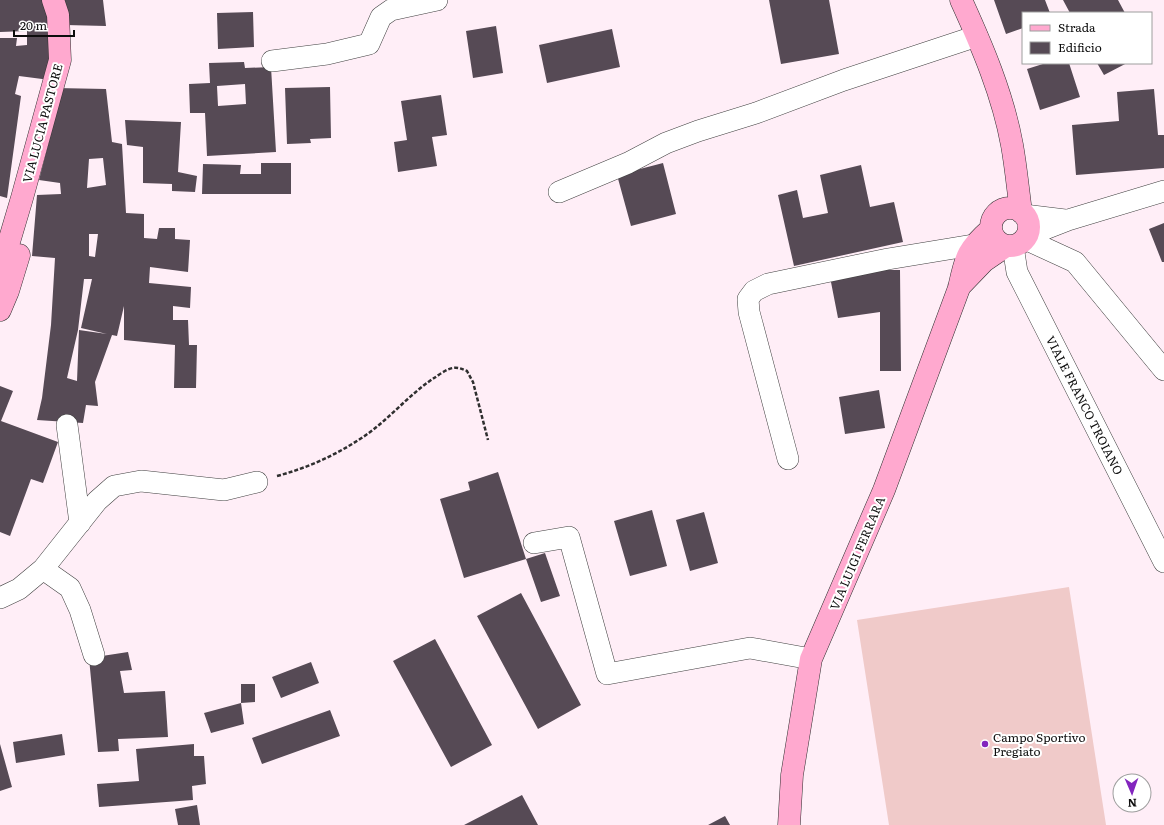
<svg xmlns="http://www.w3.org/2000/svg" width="1164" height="825" viewBox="0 0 1164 825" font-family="Literata,serif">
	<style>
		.pitch { fill: #f0cac9 }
		.building { fill: #564a55; fill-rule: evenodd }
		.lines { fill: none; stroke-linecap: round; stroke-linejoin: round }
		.street-casing { stroke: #404040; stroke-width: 22 }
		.secondary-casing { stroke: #2f2f2f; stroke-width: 23 }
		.path { stroke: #2f2f2f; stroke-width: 2.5; stroke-dasharray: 4 2; stroke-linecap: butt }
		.street { stroke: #fff; stroke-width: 21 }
		.secondary { stroke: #ffa9cf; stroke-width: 22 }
		.poi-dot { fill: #8325be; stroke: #fff; stroke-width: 1.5 }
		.labels { text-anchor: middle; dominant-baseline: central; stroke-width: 4; stroke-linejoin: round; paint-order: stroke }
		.street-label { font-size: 12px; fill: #0d0d0d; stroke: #fff }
		.poi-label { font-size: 12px; fill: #0d0d0d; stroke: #fff; text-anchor: start }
	</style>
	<rect width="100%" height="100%" fill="#ffeef7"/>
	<path class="pitch" d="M1069 587 1106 825H889L857 620Z"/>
	<path class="building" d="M0 0H48L50 80 19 76 15 94 21 96 7 198 0 196V38H17L16 46 27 45V31L0 32Z
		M59 0H103L106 26 66 25Z
		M769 0H829L839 54 781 64Z
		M994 0H1045L1050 13H1023V28L1006 34Z
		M1063 0H1118L1125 13H1070Z
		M253 12 254 47 218 49 217 13Z
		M496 26 503 73 473 78 466 31Z
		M612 29 620 67 547 83 539 45Z
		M244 62 245 68 271 67 276 152 207 156 205 113H190L189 84 210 83 209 63ZM245 84 246 104 218 106 217 86Z
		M1046 63H1069L1080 97 1040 110 1027 69Z
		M1097 63H1127L1104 75Z
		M330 87 331 138 310 139 311 143 287 144 285 88Z
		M56 88 106 89 112 142 122 144 126 213 144 214V238L157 239 159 228H175V239L190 240 188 272 150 267 149 283 191 287 190 308 173 306V320H188L189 345H197L196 388H174L175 345 124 340V306L117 336 112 335 95 382 98 406 86 405 83 423 37 420 42 398 51 325 55 258 32 256 37 195 61 194 60 183 39 180 55 118ZM103 158 106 185 87 188 89 159ZM89 234H98L95 257 89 256ZM84 279H92L81 328 107 334 79 330 77 381 67 378 78 330Z
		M1154 89 1158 135H1164V168L1076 175 1072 125 1119 121 1117 92Z
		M441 95 447 135 432 137 437 166 398 172 394 142 407 140 401 101Z
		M125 120 181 122 178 172 197 176 195 192 172 191V184L143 183V147L127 145Z
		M261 163H291V194H202L203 164 241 165 240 174H261Z
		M663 163 676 214 631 226 617 175Z
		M861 165 870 207 894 202 903 242 794 266 778 195 797 190 803 218 828 213 820 175Z
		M1164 223V262H1162L1149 229Z
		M879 270H900L901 371H880V312L838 318 830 277Z
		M0 386 13 391 1 421 58 442 43 483 31 479 10 536 0 532Z
		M879 390 885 428 845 434 839 397Z
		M498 472 526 559 545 553 560 596 541 602 526 559 464 578 440 499 470 490 468 482Z
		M652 510 667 566 630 576 614 521Z
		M704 512 718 563 690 571 676 520Z
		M521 593 581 705 538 729 477 616Z
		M435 639 492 745 451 767 393 661Z
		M128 652 132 670 120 671 124 693 165 691 168 737 118 739 119 751 98 752 89 658Z
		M311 662 319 683 281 698 272 677Z
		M241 684H255V702L241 703Z
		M241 703 244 724 211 733 204 713Z
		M330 710 340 736 262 764 252 738Z
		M62 734 65 755 16 763 13 742Z
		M0 744 12 787 0 791Z
		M194 744V756H204L206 784 192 786 193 800 99 807 97 784 139 781 136 749Z
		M522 795 538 825H464Z
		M197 805 200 825H178L175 809Z
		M725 816 730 825H708Z"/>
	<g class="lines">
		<g class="street-casing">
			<path id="street" d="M272 61 327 54 369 44 381 17 391 10 437 0
				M559 192 628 163 666 143 698 131 756 113 844 80 977 36
				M1024 215 1065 220
				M1027 236 1068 220 1164 191
				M1025 239 1075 262 1164 370
				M1013 246 1017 272 1164 562
				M67 425 80 523
				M788 459 749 312 748 299 754 291 768 284 888 259 973 245
				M534 543 569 537 607 674 750 648 811 659
				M43 569 70 588 80 610 94 655
				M0 598 19 589 43 569 97 501 114 486 141 481 224 490 257 482"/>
		</g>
		<g class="secondary-casing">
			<path id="secondary" d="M961 0C982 46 1003 95 1012 145 1016 167 1018 190 1021 212
				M991 227a19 19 0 1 1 38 0a19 19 0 1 1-38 0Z
				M0 272 22 198 60 60 58 15 53 0
				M959 287 984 261 1006 246
				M0 310 8 291 19 255
				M789 825 792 775 811 659 884 490 959 288C966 257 966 251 991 229"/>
		</g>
		<path class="path" d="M277 476C307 468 334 456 360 439 387 422 407 396 434 378 439 375 446 369 453 368 458 367 462 369 467 371L473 382 488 440"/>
		<use href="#street" class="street"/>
		<use href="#secondary" class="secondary"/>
	</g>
	<circle class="poi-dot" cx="985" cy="744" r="4"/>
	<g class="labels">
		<g class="street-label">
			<text transform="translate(42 123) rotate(-75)">VIA LUCIA PASTORE</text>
			<text transform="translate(1085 405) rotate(63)">VIALE FRANCO TROIANO</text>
			<text transform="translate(857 553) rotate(-67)">VIA LUIGI FERRARA</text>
		</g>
		<g class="poi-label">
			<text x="993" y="737">Campo Sportivo<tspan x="993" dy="14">Pregiato</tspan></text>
		</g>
	</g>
	<rect x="1022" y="12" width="130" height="52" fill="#ffffff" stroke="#9e9e9e"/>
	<rect x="1030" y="25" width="20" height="6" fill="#ffa9cf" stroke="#9e9e9e"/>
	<text x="1058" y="32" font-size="12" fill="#0d0d0d">Strada</text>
	<rect x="1030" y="42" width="20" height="12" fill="#564a55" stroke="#9e9e9e"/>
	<text x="1058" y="52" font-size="12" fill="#0d0d0d">Edificio</text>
	<g transform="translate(1132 793) rotate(178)"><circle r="19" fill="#ffffff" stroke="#9e9e9e"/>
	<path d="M0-3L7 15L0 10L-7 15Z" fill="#8325be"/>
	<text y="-6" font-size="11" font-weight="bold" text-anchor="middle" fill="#0d0d0d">N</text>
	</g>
	<path d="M14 30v6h60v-6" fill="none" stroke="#0d0d0d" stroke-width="2"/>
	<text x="20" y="30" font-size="12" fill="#0d0d0d" stroke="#ffffff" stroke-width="3" paint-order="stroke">20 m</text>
</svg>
